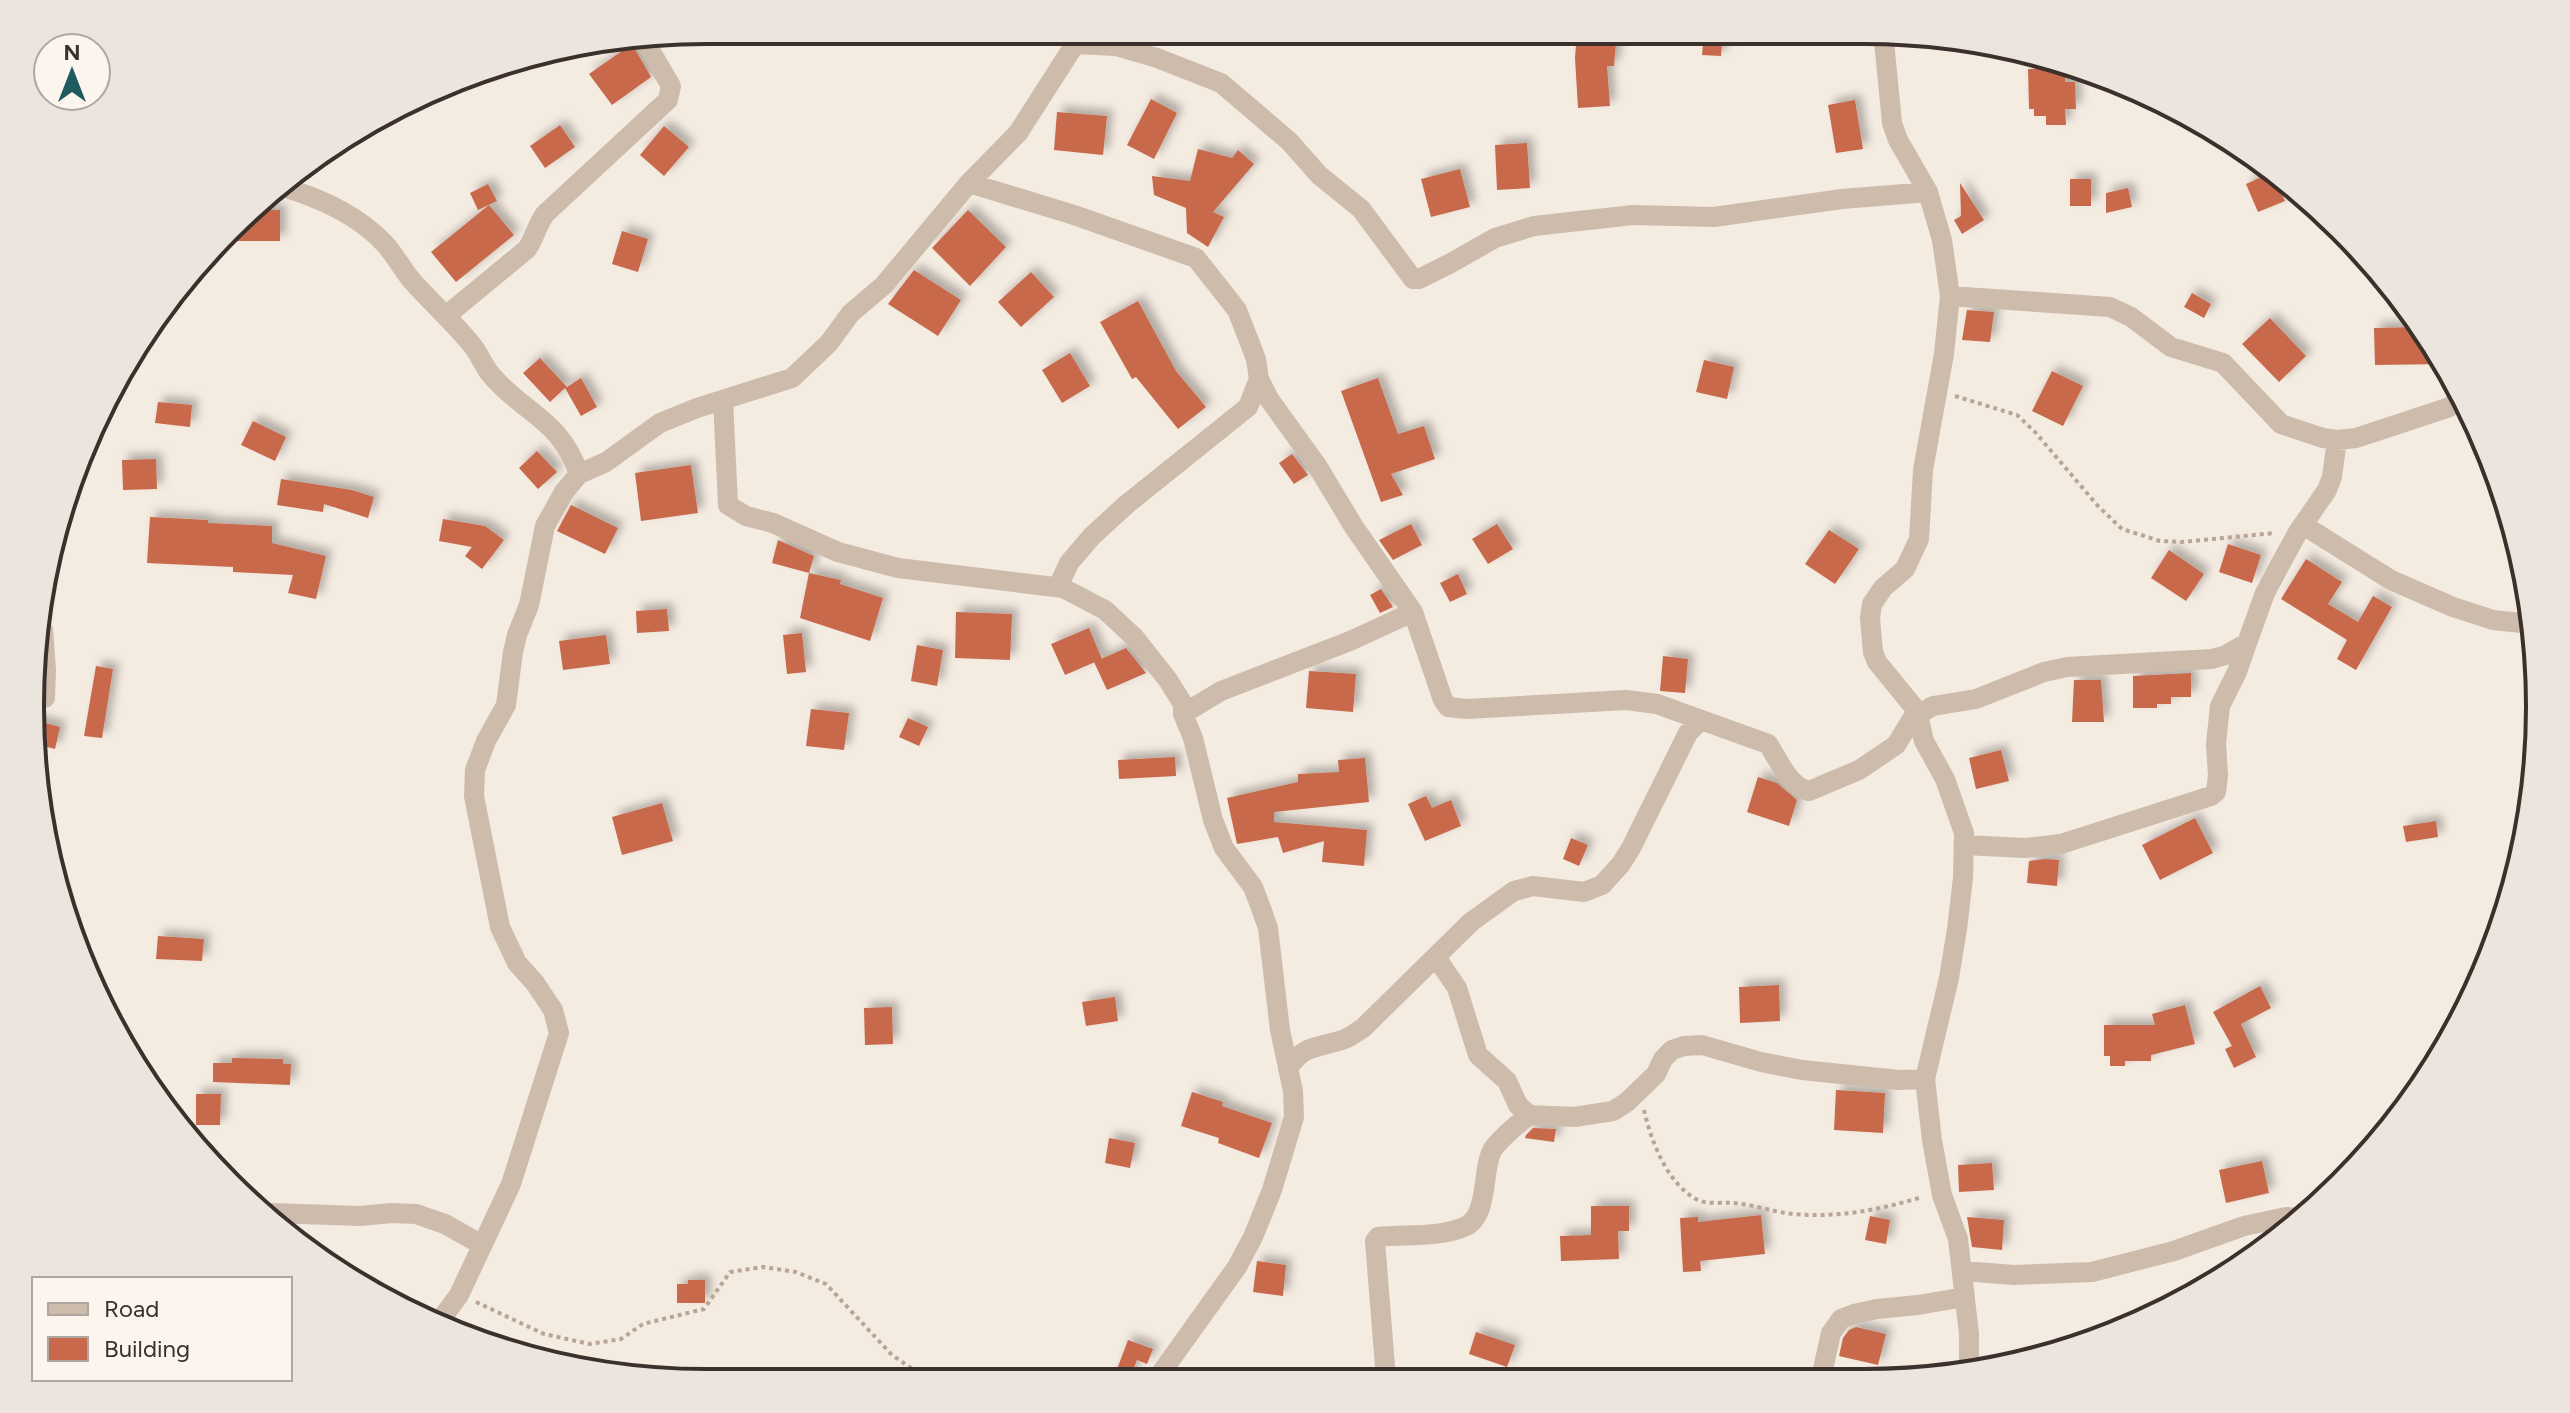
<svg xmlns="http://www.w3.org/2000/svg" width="2570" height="1413" viewBox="0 0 2570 1413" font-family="Figtree,sans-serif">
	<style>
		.building { fill: #c8694b; filter: url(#shadow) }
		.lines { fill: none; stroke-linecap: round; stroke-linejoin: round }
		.path { stroke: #b9a596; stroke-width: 4; stroke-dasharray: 4 4; stroke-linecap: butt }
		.minor { stroke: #cdbbac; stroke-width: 20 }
		.rim { fill: none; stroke: #3b302b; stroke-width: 4 }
	</style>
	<defs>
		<filter id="shadow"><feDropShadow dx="6" dy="-6" stdDeviation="4" flood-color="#0004"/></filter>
	</defs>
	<rect width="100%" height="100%" fill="#f4ebe1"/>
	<path class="building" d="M1577 31H1617L1614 66H1607L1610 106 1578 108 1575 58Z
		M1704 31H1723L1721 56 1702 55Z
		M632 44 651 77 612 105 589 74Z
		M2038 57 2059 61V68H2065V82H2075L2076 109H2065L2066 125H2046V116H2034V109H2029L2028 69H2038Z
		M1151 99 1177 113 1154 159 1127 145Z
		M1855 100 1863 149 1836 153 1828 105Z
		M1057 112 1107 116 1103 155 1054 150Z
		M560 125 575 147 545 168 530 146Z
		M664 126 689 147 664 176 640 155Z
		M1527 143 1530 188 1497 190 1495 145Z
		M1198 149 1232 158 1238 150 1254 164 1213 212 1224 217 1208 247 1187 233 1186 208 1154 195 1152 176 1190 181Z
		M1460 169 1470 207 1431 217 1421 179Z
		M2272 172 2285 201 2258 212 2246 184Z
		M2070 179H2091V206H2070Z
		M1960 183 1984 220 1962 234 1954 220 1961 216Z
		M488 184 497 201 478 210 470 193Z
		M2128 188 2132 207 2106 213V193Z
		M489 205 514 235 456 282 431 252Z
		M257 210H280V241H228Z
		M968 210 1006 247 970 286 932 248Z
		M622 231 648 239 638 272 612 264Z
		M914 270 961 300 938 336 888 304Z
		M1031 272 1054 297 1021 327 998 302Z
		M2192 293 2211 304 2204 318 2184 307Z
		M1138 301 1176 371 1206 407 1178 429 1136 377 1132 379 1100 322Z
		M1967 310 1994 312 1990 342 1962 340Z
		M2270 318 2306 356 2279 382 2242 344Z
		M2421 327 2443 364 2375 365 2374 328Z
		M1070 353 1090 386 1062 403 1042 370Z
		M540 358 567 387 581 378 597 407 581 416 565 388 550 402 523 373Z
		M1704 360 1734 367 1727 399 1696 392Z
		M2052 371 2083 386 2063 426 2032 411Z
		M1378 378 1398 434 1424 426 1435 459 1391 474 1403 495 1381 502 1341 391Z
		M158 402 192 405 190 427 155 423Z
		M253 421 286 437 275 461 241 445Z
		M537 451 557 472 538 489 519 468Z
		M1292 454 1308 475 1294 484 1279 463Z
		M156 459 157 489 123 490 122 460Z
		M691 465 698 513 641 521 635 473Z
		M281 479 352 490 374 497 368 518 324 504 323 512 277 505Z
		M571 505 618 528 605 554 557 531Z
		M150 517 208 520V523L272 526V543L326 556 316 599 288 593 293 575 233 572V567L147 563Z
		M443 519 485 526 504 540 482 569 465 556 472 547 439 541Z
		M1411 524 1422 545 1393 560 1379 540Z
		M1497 524 1513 549 1488 564 1472 539Z
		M1829 530 1859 549 1835 584 1805 564Z
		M778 540 814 556 809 573 772 563Z
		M2228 544 2261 555 2252 583 2219 572Z
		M2169 550 2204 574 2186 601 2151 578Z
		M2306 559 2342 582 2328 604 2358 622 2373 596 2392 607 2356 670 2337 659 2347 640 2281 599Z
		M809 573 841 580 840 584 883 598 870 641 800 618Z
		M1458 574 1467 594 1450 602 1440 583Z
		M1381 589 1393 607 1380 613 1370 595Z
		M667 609 669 631 637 633 636 611Z
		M956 612 1012 614 1010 660 955 658Z
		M1089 628 1102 659 1065 675 1051 644Z
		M802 633 806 672 787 674 783 635Z
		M606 635 610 664 563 670 559 641Z
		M917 645 943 650 937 686 911 681Z
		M1126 648 1146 673 1107 690 1094 662Z
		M1663 656 1688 659 1685 693 1660 691Z
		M96 666 113 669 102 738 84 736Z
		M1309 671 1356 674 1353 712 1306 708Z
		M2191 673V697H2171V704H2157V708H2133V676Z
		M2074 680H2101L2104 722H2072Z
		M811 709 849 713 844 750 806 746Z
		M908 718 928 727 919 746 899 737Z
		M34 720 60 727 55 749 32 743Z
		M2001 750 2009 781 1976 789 1969 758Z
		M1175 757 1176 776 1119 779 1118 760Z
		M1365 758 1369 802 1274 812V822L1367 830 1364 866 1322 862 1324 841 1283 853 1278 837 1237 844 1227 798 1298 782V774L1339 772 1338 760Z
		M1758 777 1777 783 1797 800 1789 826 1747 812Z
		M1426 796 1432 808 1451 800 1461 826 1425 841 1408 804Z
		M662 803 673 841 622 855 612 817Z
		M2195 818 2213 853 2160 880 2142 845Z
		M2436 821 2438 837 2406 842 2403 826Z
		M1571 838 1588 845 1579 866 1563 859Z
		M2045 859 2059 860 2057 886 2027 883 2029 861Z
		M158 936 204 939 202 961 156 959Z
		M1779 985 1780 1021 1740 1023 1739 987Z
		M2260 986 2271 1008 2241 1024 2256 1057 2234 1068 2225 1049 2232 1046 2213 1012Z
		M1115 997 1118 1021 1086 1026 1082 1002Z
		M2185 1005 2195 1044 2151 1055V1061H2125V1066H2110V1056H2104V1025H2155L2152 1014Z
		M892 1007 893 1044 865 1045 864 1008Z
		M232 1058 283 1059V1064H291L290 1085 213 1082V1063H232Z
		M1836 1090 1885 1093 1883 1133 1834 1130Z
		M1192 1092 1223 1102 1222 1106 1272 1123 1259 1158 1218 1143 1219 1138 1181 1126Z
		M196 1094H221L220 1125H196Z
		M1533 1128 1556 1129 1554 1142 1525 1138 1526 1135Z
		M1109 1138 1135 1143 1130 1168 1105 1163Z
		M2262 1161 2269 1193 2226 1203 2219 1170Z
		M1992 1163 1994 1190 1959 1192 1958 1165Z
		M1591 1206H1629V1231H1618L1619 1259 1561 1261 1560 1236 1591 1235Z
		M1761 1215 1765 1254 1700 1261 1701 1271 1683 1272 1680 1218 1698 1217V1222Z
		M1870 1216 1890 1220 1886 1244 1865 1240Z
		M1967 1217 2004 1220 2002 1250 1972 1247Z
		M1257 1261 1286 1265 1283 1296 1253 1292Z
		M688 1280H705V1303H677V1284H688Z
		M1856 1327 1886 1334 1878 1365 1839 1356 1843 1338 1849 1330Z
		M1476 1332 1515 1345 1507 1367 1469 1354Z
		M1128 1340 1153 1349 1147 1364 1137 1360 1129 1380H1113Z"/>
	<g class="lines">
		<path class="path" d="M1955 396 2017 415 2035 432 2098 506 2122 529 2160 541 2182 542 2275 533
			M1644 1110C1651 1141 1667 1183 1696 1199 1707 1205 1721 1202 1732 1203 1753 1204 1773 1212 1793 1214 1837 1218 1880 1210 1922 1197
			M476 1302 544 1334 590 1344 621 1339 643 1324 704 1309 730 1272 763 1267 796 1272 826 1284 892 1355 930 1381"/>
		<path class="minor" d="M1883 31 1892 123 1898 140 1928 192 1942 240 1950 296 1944 354 1923 470 1919 539 1905 569 1883 588 1872 604 1870 618 1873 652 1877 662 1917 711 1924 741 1945 779 1964 833 1963 878 1957 929 1949 978 1925 1079 1932 1140 1942 1195 1958 1239 1969 1334V1373
			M1075 44 1116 46 1157 58 1221 83 1289 141 1319 175 1361 209 1413 279H1419L1451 263 1495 238 1534 226 1633 215 1714 217 1842 199 1928 192
			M969 183 1074 215 1196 258 1237 310 1256 359 1259 379 1269 399 1316 464 1354 527 1413 612 1443 700 1448 707 1467 709 1626 700 1657 704 1768 744C1779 760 1788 786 1809 791L1859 770 1896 745 1917 711 1923 712 1933 706 1976 699 2044 672 2067 667 2212 659 2226 655 2247 643 2265 593 2281 563 2298 532 2327 490 2332 477 2337 440
			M279 186C318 197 357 214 385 244 396 256 403 271 414 283 433 304 454 323 472 345 480 355 484 367 492 376 526 415 560 419 579 474
			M1950 296 2110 307 2131 317 2171 347 2223 363 2281 424 2323 438 2337 440 2356 438 2447 408 2465 398
			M447 315 527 249C535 237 537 225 545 214L668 100 671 86 644 40
			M723 400 728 505 746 516 773 523 838 552 898 568 1063 588 1105 610 1134 637 1168 680 1183 704V714L1193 738 1213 820 1224 848 1253 887 1261 908 1268 928 1280 1030 1293 1091 1294 1117 1272 1190 1253 1237 1237 1267 1156 1380
			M2303 525 2391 580 2453 607 2493 620 2532 624
			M1058 587 1069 563 1092 536 1127 504 1248 407 1259 379
			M43 630 46 670 45 698
			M1183 714 1221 691 1350 641 1413 612
			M1964 845 2025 848 2061 844 2211 796 2216 792 2218 775 2216 744 2220 706 2237 672 2247 643
			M1436 957 1457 988 1478 1055 1507 1081 1518 1105 1529 1115 1574 1117 1613 1111 1627 1102 1656 1074 1663 1059 1672 1050 1684 1046 1702 1045 1761 1062 1802 1070 1899 1080 1925 1079
			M1288 1069C1303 1045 1316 1048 1339 1041 1348 1039 1355 1033 1363 1028L1471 922 1514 891 1533 886 1584 892 1602 885 1621 864 1631 848 1688 733 1701 720
			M271 1213 360 1216 391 1213 416 1214 445 1224 482 1245
			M1963 1271 2014 1275 2092 1272 2174 1251 2244 1226 2286 1217 2301 1218
			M439 1322 459 1295 511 1184 559 1033 553 1010 535 983 517 963 500 927 474 796 475 770 486 741 506 705 513 652 517 635 529 605 545 526 564 492 579 474 606 462 660 423 697 408 792 378 829 343 850 314 884 285 969 183 1018 133 1075 44 1098 30
			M1821 1378 1831 1333 1841 1319 1854 1314 1877 1309 1918 1305 1965 1297
			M1386 1379 1375 1241 1378 1237C1406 1234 1437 1238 1464 1227 1490 1217 1481 1168 1493 1149 1502 1136 1517 1125 1529 1115"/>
	</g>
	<path d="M0 0H2570V1413H0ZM706 44H1864A662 662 0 0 1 2526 706V707A662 662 0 0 1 1864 1369H706A662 662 0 0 1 44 707V706A662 662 0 0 1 706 44Z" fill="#ece5de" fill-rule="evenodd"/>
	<path class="rim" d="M706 44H1864A662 662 0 0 1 2526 706V707A662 662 0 0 1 1864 1369H706A662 662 0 0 1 44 707V706A662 662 0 0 1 706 44Z"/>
	<rect x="32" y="1277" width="260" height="104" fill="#fbf5ee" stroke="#aea6a0" stroke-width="2"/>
	<rect x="48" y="1303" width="40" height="12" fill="#cdbbac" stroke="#aea6a0" stroke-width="2"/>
	<text x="104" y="1317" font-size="24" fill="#3b302b">Road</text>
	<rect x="48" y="1337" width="40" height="24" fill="#c8694b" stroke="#aea6a0" stroke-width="2"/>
	<text x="104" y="1357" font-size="24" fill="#3b302b">Building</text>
	<g transform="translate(72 72)"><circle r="38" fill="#fbf5ee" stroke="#aea6a0" stroke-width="2"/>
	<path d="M0-6L14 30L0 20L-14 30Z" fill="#1f5a5e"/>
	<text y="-12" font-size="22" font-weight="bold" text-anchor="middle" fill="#3b302b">N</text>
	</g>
</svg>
